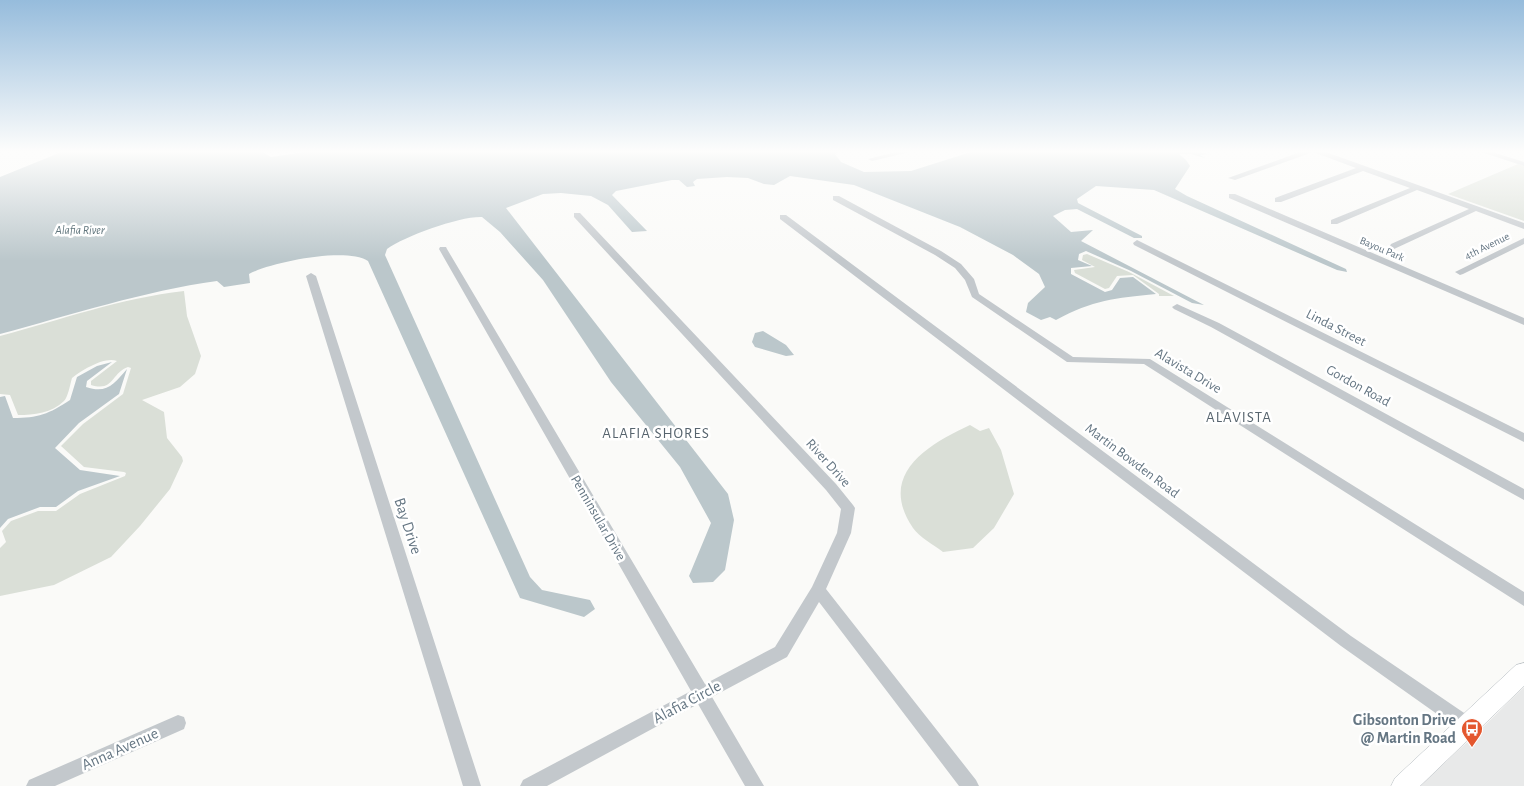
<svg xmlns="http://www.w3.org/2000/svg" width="1524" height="786" viewBox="0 0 1524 786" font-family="'Alegreya Sans',sans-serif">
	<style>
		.built { fill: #e8e9e9 }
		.green { fill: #dadfd7 }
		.water { fill: #bbc7cb }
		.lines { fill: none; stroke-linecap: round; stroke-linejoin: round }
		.secondary-casing { stroke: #b3babf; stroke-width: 1 }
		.minor { fill: #c3c8cc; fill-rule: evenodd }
		.secondary { fill: #fff; fill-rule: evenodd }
		.labels { text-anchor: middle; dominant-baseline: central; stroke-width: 5; stroke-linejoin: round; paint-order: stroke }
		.far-street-label { font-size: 11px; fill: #657683; stroke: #fff }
		.far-water-label { font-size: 12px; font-style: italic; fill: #60757c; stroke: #fff }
		.street-label { font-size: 14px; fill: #657683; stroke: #fff }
		.neighbourhood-label { font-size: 15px; letter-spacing: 1px; fill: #57646e; stroke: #fff }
		.near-street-label { font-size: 16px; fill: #657683; stroke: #fff }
		.near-poi-label { font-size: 16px; font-weight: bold; fill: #657683; stroke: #fff; text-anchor: end }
	</style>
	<rect width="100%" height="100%" fill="#fafaf8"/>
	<path class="built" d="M1524 687V786H1419L1474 736Z"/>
	<path class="green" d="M1518 164 1524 166V221L1448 194Z
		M1087 254 1129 272 1174 296H1159V294L1133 275 1117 276 1109 288 1105 289 1075 273 1074 270 1095 267 1082 260 1083 255Z
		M184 291 187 316 201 356 195 374 180 387 142 400 164 412 167 438 182 457 183 461 170 489 140 526 111 557 54 585 0 596V548L6 542 2 531 11 521 38 511H56L80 494 125 476 126 473 124 472 84 467 61 446 83 424 123 394 131 368 128 367C111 373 114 392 91 385V381L117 361C105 356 82 370 72 378 70 385 68 397 64 401 52 413 34 415 18 415L10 395 0 394V336C60 320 121 298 184 291Z
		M970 425 980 431 989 428 1001 450 1014 494 994 528 973 548 943 552C934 545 919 537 913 528 877 475 927 445 970 425Z"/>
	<path class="water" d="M64 151H247L264 153 271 157 312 151H838L835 154 841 162 864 172 911 171 974 151H1183L1211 154 1200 155 1205 158 1191 154H1179L1186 160 1190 166 1175 189 1187 196 1346 269 1347 272 1337 270 1154 190 1096 186 1077 199 1078 203 1142 236V238H1134L1077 209 1065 210 1053 216 1071 232 1093 230 1081 241 1204 305 1192 303 1131 271 1086 251 1079 254 1078 260 1092 266 1071 268V274L1105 292 1112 290 1120 278 1133 277 1156 294C1115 298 1093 300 1056 320L1050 317 1041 320 1026 312 1028 303 1045 287 1039 274 1013 255 960 227 854 185 790 176 774 185 764 184 748 178 727 177 697 179 693 182 695 186 687 187 679 180H672L616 191 612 195 647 231 632 232 608 205 591 196 561 193 543 194 506 208 728 494 734 520 725 570 713 582 693 583 689 576 711 523 680 467 611 382 543 280 500 232 482 217C460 216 405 236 387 249L385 255 530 577 542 590 590 600 595 609 584 617 520 598 368 261C346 247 272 262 249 274L250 283 224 287 217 281C144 291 71 315 0 334V177Z
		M763 331 786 345 794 355 786 356 755 347 752 342 755 333Z
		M112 362 87 381 86 387C107 394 114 384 127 369L119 394 79 423 55 448 80 470 120 476 78 491 56 507H40L8 519 0 528V397L5 396 13 418C38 418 49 414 70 400L77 377 97 366Z"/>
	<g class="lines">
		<g class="secondary-casing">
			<path id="secondary" d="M1524 663V686L1420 786H1391L1395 778 1516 665Z"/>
		</g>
		<path class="minor" d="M900 151H914L872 161 868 159Z
			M1303 151H1323L1524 223V229L1476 211 1394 249 1390 246 1391 244 1469 209 1417 190 1337 224H1331V220L1410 188 1363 171 1281 202H1275V198L1356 168 1313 152 1235 180 1228 178Z
			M1478 151H1489L1524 162V166Z
			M1229 194H1235L1524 318V325L1229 198Z
			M833 196H839L941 251 961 264 974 279 979 294 1073 357 1150 359 1524 592V606L1144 364 1067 362 972 297 965 280 955 268 935 255 833 200Z
			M574 213H580L836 484 853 505 855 508 851 533 826 589 976 780 979 786H959L819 602 787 657 712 697 764 786H745L698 704 547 786H520L523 780 691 691 439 249 440 247H446L447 249 705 684 775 647 812 587 837 533 841 509 826 490 574 217Z
			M780 215H786L1351 636 1473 719 1475 725 1473 731 1467 733 1461 731 1341 646 780 219Z
			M1524 238V244L1463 274 1460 275 1455 272Z
			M1137 240 1524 433V442L1134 245 1133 243Z
			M311 273 316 276 481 786H463L306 276Z
			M1177 304 1219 323 1524 489V500L1211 327 1174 309 1172 307Z
			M178 715 184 717 186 723 184 729 55 786H26L29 780Z"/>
		<use href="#secondary" class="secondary"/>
	</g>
	<linearGradient id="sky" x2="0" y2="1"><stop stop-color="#96bcdc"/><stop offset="0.58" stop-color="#fdfdfc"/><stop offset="1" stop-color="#fdfdfc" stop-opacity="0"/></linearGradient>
	<rect width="1524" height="261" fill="url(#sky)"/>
	<defs>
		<g id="bus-pin" transform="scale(1.125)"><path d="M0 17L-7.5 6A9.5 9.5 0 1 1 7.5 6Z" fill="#e4572e" stroke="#fff"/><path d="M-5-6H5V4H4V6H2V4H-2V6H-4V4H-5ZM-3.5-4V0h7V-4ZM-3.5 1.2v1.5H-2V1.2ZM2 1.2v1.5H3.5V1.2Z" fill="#fff"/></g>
	</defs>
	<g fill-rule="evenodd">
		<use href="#bus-pin" x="1472" y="729"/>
	</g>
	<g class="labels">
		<g class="far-street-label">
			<text transform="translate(1487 246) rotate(-26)">4th Avenue</text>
			<text transform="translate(1382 249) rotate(23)">Bayou Park</text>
		</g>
		<g class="far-water-label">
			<text x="80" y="230">Alafia River</text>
		</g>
		<g class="street-label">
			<text transform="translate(1336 328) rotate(27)">Linda Street</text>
			<text transform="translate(1188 371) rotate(31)">Alavista Drive</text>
			<text transform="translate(1358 386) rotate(29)">Gordon Road</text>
			<text transform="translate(1132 461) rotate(37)">Martin Bowden Road</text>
			<text transform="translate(828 463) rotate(48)">River Drive</text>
			<text transform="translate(598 518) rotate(60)">Penninsular Drive</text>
		</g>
		<g class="neighbourhood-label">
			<text x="1239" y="417">ALAVISTA</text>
			<text x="656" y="433">ALAFIA SHORES</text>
		</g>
		<g class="near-street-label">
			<text transform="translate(408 526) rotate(72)">Bay Drive</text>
			<text transform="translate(687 702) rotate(-28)">Alafia Circle</text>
			<text transform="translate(120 749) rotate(-24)">Anna Avenue</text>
		</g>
		<g class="near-poi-label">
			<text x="1456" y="720">Gibsonton Drive<tspan x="1456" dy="18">@ Martin Road</tspan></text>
		</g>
	</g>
</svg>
